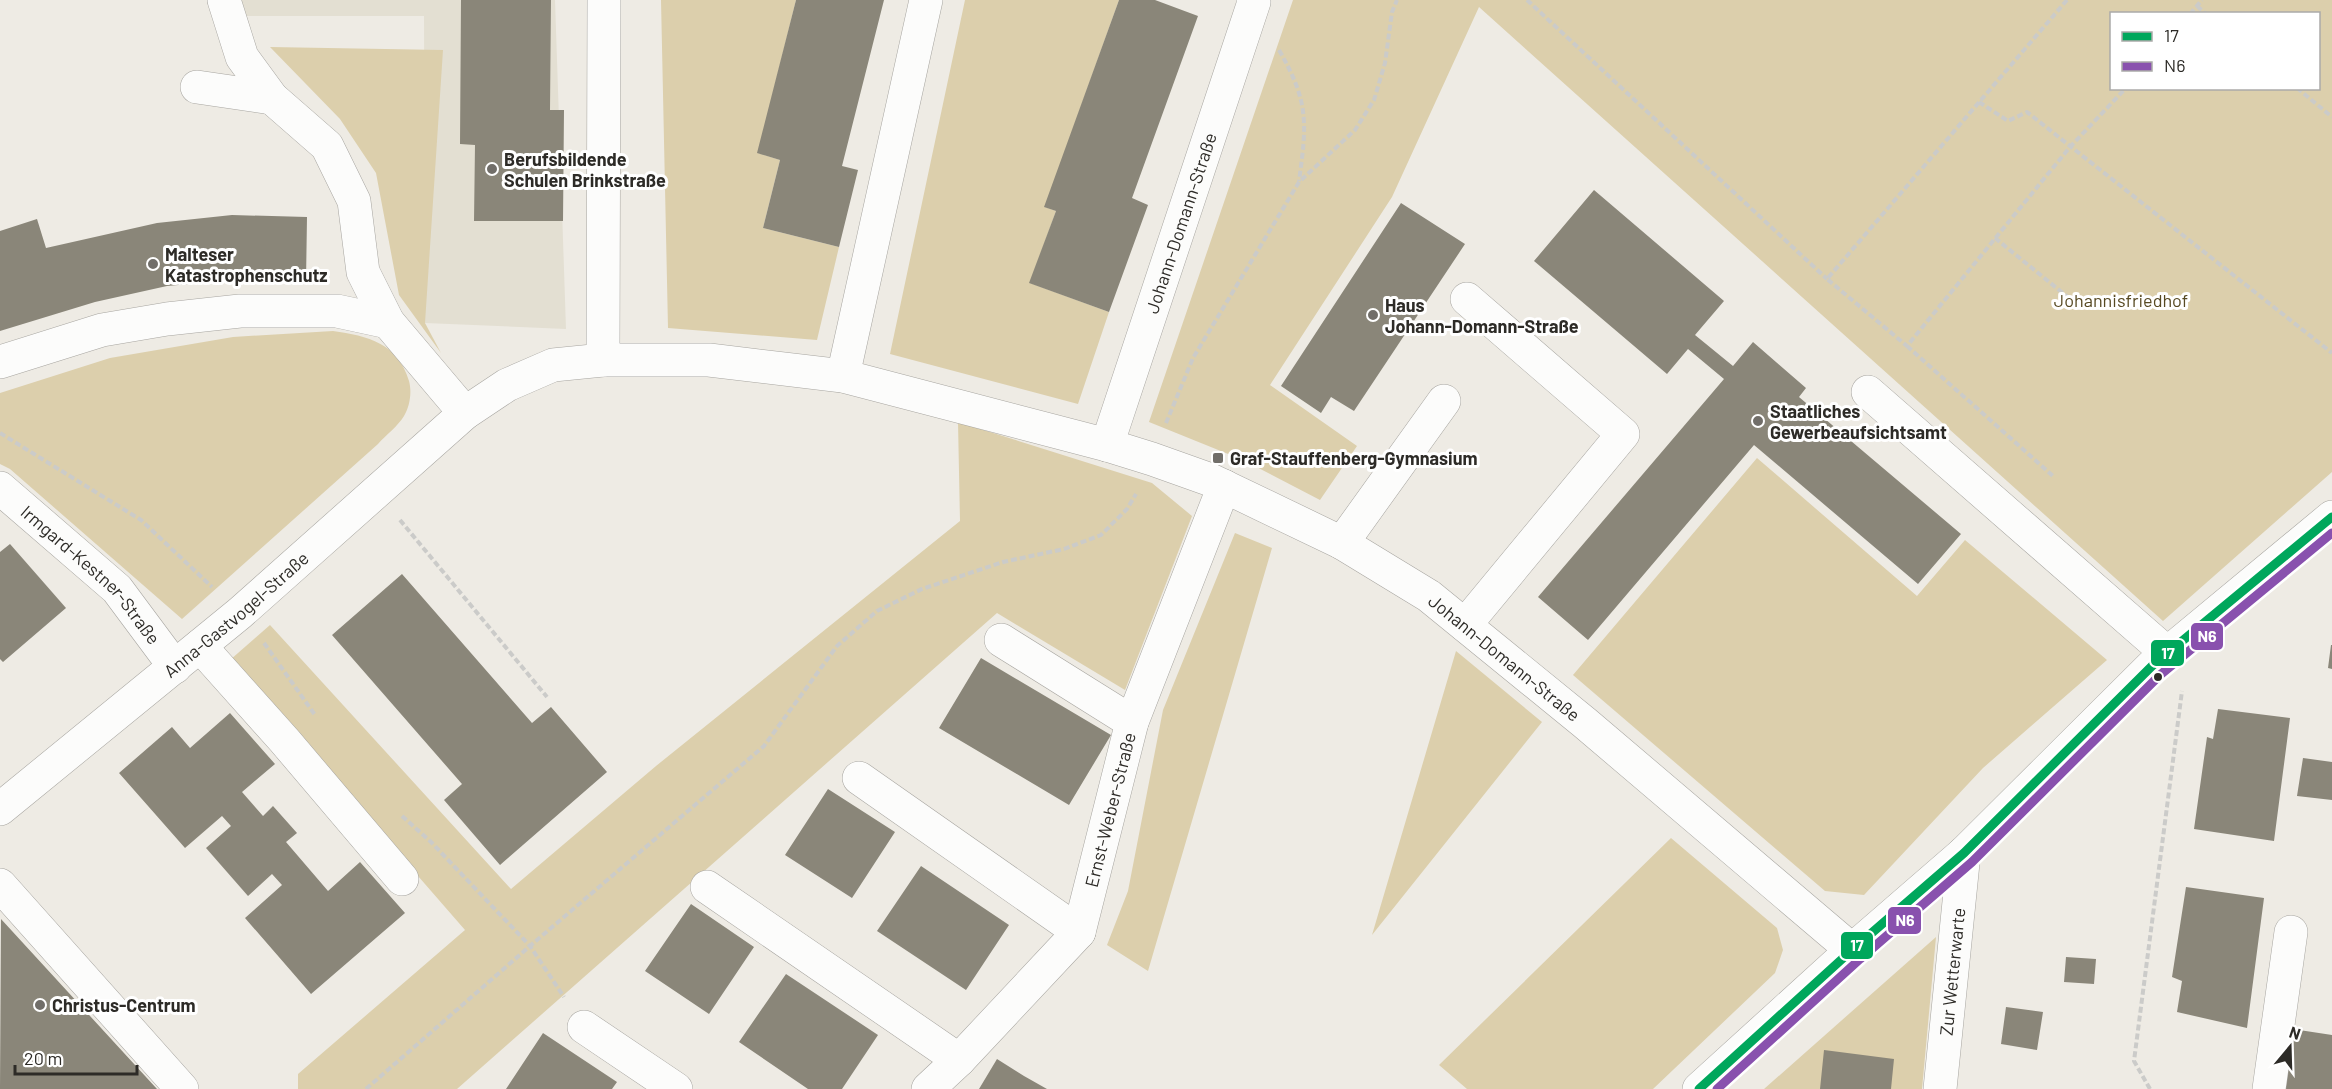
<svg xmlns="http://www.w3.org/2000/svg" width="2332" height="1089" viewBox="0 0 2332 1089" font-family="Barlow,sans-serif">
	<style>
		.built { fill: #e3dfd2 }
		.green { fill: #dccfac; fill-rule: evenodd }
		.building { fill: #8a8679 }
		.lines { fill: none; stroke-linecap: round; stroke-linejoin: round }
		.minor-casing { stroke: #a7a5a0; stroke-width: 34 }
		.path { stroke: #cbcbc9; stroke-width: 4; stroke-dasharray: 6 3; stroke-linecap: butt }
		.minor { stroke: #fcfcfb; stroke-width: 33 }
		.bus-1-casing { stroke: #fff; stroke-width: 14 }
		.bus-2-casing { stroke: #fff; stroke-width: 14 }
		.bus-1 { stroke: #00a75c; stroke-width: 9 }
		.bus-2 { stroke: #8951ae; stroke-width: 9 }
		.poi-dot { fill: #716e69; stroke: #fff; stroke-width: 2 }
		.bus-dot { fill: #2d2b27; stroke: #fff; stroke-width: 2 }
		.labels { text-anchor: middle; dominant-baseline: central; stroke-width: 6; stroke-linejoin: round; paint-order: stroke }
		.poi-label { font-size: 18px; font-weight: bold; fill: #2d2b27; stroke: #fff; text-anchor: start }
		.street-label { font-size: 18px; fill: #2d2b27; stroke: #fff }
		.park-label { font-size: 18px; fill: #574922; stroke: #fff }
		.line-badge { stroke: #fff; stroke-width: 2 }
		.badge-label { font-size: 16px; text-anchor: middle; font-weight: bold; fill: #fff }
	</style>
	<rect width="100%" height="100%" fill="#eeebe4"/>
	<path class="built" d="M230 0H555L566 329 425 323 424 16H235Z"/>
	<path class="green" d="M661 0H796L758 153 780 160 763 228 839 247 817 340 668 328Z
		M965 0H1119L1045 207 1056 211 1030 283 1109 312 1078 404 890 354Z
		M1293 0H2332V472L2163 621 1479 7 1392 197 1270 385 1357 446 1320 500 1243 460 1149 422ZM2112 14H2318V88H2112Z
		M270 47 443 50 425 323 441 353 399 295 376 173 340 119Z
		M333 331C368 336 398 343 409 381 412 392 410 406 404 416 398 426 386 435 378 444L182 619 10 469 0 464V393L110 358 233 337Z
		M958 422 1152 483 1192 516 1125 690 997 613 457 1089H298V1074L465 930 230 660 270 625 511 889 656 766 960 521Z
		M1757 458 1917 596 1965 540 2107 660 1983 768 1864 895 1825 891 1573 675Z
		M1235 533 1272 548 1148 971 1107 945 1128 891 1163 710Z
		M1456 651 1542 722 1372 935Z
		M1671 838 1777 928 1783 950 1775 973 1653 1089H1467L1439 1065Z
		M1936 937 1922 1089H1764Z"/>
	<path class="building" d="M461 0H551L550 110H564L563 221H474L475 145 460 144Z
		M796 0H884L842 166 858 170 839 247 763 228 780 160 757 153Z
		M1119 0H1155L1198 16 1132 198 1148 205 1109 312 1029 283 1056 211 1044 207Z
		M1594 190 1724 301 1695 335 1733 366 1753 342 1806 388 1799 397 1961 534 1918 584 1754 445 1588 640 1538 597 1724 379 1688 349 1667 374 1534 261Z
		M1401 203 1465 244 1354 411 1331 397 1321 413 1281 386Z
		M232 215 307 217 306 281 235 280 167 286 95 302 0 331V231L37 219 46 248 157 223Z
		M10 544 66 608 3 662 0 659V552Z
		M402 574 532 723 551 707 607 772 500 865 444 800 462 784 332 635Z
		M2331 645H2332V669L2328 668Z
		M981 658 1111 735 1069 805 939 728Z
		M2218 709 2290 718 2274 841 2194 829 2207 737 2213 739Z
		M230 713 275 764 242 792 263 816 273 806 297 833 286 842 328 891 360 862 405 913 311 994 245 918 282 885 272 874 248 896 206 848 231 826 222 816 185 848 119 773 172 727 190 748Z
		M2303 758 2332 762V800L2297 796Z
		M828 789 895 832 852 898 785 855Z
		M921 866 1009 925 966 990 877 931Z
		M2186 887 2264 898 2247 1028 2177 1012 2182 981 2172 977Z
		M691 904 754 947 709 1014 645 971Z
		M1 919 157 1089H0Z
		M2066 957 2096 959 2094 984 2064 982Z
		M786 974 878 1035 842 1089H808L739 1042Z
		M2006 1007 2043 1012 2037 1050 2001 1044Z
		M2280 1027 2332 1035V1089H2271Z
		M543 1033 617 1082 612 1089H506Z
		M1824 1050 1894 1059 1891 1089H1820Z
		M997 1059 1024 1076 1047 1089H979Z"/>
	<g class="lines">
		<g class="minor-casing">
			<g id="minor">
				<path d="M224 0 242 57 272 98 327 146 354 201 363 272 388 322 465 413"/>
				<path d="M197 87 272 98"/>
				<path d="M603 360 604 0"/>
				<path d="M0 362 102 330 167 319 240 311H337L388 322"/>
				<path d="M843 376 926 0"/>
				<path d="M1868 392 2167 653"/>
				<path id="s1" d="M1107 445 1254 2 1253 0"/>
				<path id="s2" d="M0 488 117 589 175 667"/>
				<path d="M1342 543 1444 401"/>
				<path d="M1465 625 1623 434 1467 299"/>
				<path d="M1001 640 1132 722"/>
				<path d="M200 646 284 740 402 879"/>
				<path d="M859 778 1079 932"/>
				<path id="s3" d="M0 809 240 613 465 413 507 385 553 365 603 360H709L843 376 1107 445 1152 459 1211 480 1342 543 1429 596 1585 723 1852 950"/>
				<path d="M0 885 182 1089"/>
				<path d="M707 887 959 1060"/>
				<path d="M584 1027 676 1089"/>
				<path id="s4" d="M928 1089 959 1060 1079 932 1132 722 1224 486"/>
				<path d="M1699 1089 1852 950 1964 853 2152 666 2332 517"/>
				<path id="s5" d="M1940 1089 1964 853"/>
				<path d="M2269 1089 2291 932"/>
			</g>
		</g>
		<path class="path" d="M1527 0 1827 279
			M2067 0 1827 279 1907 346 2070 147 2126 88
			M2197 6 2206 14
			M2190 14 2202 0
			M1279 50C1309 102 1307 123 1299 181
			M2297 88 2332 117
			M1979 102 2008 121 2027 112 2332 353
			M1995 238 2080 307
			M1907 346 2053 476
			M1166 423 1193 358 1299 182 1355 130 1374 100 1385 63 1392 12 1397 0
			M0 433 141 520 212 587
			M400 520 547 697
			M264 643 315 715
			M402 816 431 842 530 946 564 997
			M366 1089 530 946 764 746 837 646 877 611 922 589 1003 562 1064 549 1101 535 1127 509 1136 494
			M2150 1089 2134 1061 2182 691"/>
		<use href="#minor" class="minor"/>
		<g class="bus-1-casing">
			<path id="bus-1" d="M1699 1089 1852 950 1964 853 2152 666 2332 517"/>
		</g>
		<g class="bus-2-casing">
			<path id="bus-2" d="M1717 1089 1860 959 1972 862 2160 675 2332 533"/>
		</g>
		<use href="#bus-1" class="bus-1"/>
		<use href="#bus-2" class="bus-2"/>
	</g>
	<g class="poi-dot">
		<circle cx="492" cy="169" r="6"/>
		<circle cx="153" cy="264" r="6"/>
		<circle cx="1373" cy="315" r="6"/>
		<circle cx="1758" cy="421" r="6"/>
		<rect x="1212" y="452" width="12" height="12" rx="3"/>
		<circle cx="40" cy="1005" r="6"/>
	</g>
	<circle class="bus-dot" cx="2158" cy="677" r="5"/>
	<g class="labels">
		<g class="poi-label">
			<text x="504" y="159">Berufsbildende<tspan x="504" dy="21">Schulen Brinkstraße</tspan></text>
			<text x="165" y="254">Malteser<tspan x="165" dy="21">Katastrophenschutz</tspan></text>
			<text x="1385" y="305">Haus<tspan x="1385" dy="21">Johann-Domann-Straße</tspan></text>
			<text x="1770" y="411">Staatliches<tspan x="1770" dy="21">Gewerbeaufsichtsamt</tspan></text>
			<text x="1230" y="458">Graf-Stauffenberg-Gymnasium</text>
			<text x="52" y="1005">Christus-Centrum</text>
		</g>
		<g class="street-label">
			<text stroke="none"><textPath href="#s1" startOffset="234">Johann-Domann-Straße</textPath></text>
			<text stroke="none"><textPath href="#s2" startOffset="126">Irmgard-Kestner-Straße</textPath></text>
			<text stroke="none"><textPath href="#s3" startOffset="306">Anna-Gastvogel-Straße</textPath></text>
			<text stroke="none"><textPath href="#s3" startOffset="1730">Johann-Domann-Straße</textPath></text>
			<text stroke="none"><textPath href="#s4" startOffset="344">Ernst-Weber-Straße</textPath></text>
			<text stroke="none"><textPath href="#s5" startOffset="118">Zur Wetterwarte</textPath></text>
		</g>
		<g class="park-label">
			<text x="2121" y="300">Johannisfriedhof</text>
		</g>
	</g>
	<g class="line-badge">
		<rect x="2190" y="622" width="34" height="29" rx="6" fill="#8951ae"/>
		<rect x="2150" y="639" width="35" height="28" rx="6" fill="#00a75c"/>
		<rect x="1887" y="906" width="35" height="29" rx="6" fill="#8951ae"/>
		<rect x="1840" y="931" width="34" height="29" rx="6" fill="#00a75c"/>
	</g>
	<g class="badge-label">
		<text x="2207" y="642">N6</text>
		<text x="2168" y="659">17</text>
		<text x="1905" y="926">N6</text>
		<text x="1857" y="951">17</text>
	</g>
	<rect x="2110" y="12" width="210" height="78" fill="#ffffff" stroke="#abaaa9" stroke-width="1.5"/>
	<rect x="2122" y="32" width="30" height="9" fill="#00a75c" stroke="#abaaa9" stroke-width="1.5"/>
	<text x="2164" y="42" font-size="18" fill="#2d2b27">17</text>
	<rect x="2122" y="62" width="30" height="9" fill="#8951ae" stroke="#abaaa9" stroke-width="1.5"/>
	<text x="2164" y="72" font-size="18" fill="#2d2b27">N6</text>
	<g transform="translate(2290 1047) rotate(19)" stroke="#ffffff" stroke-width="4.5" paint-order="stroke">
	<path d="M0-4.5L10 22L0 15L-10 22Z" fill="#2d2b27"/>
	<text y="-9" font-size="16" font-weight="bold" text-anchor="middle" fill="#2d2b27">N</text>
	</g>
	<path d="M15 1065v9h122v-9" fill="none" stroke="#2d2b27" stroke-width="3"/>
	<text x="24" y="1065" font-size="18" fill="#2d2b27" stroke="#ffffff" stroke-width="4.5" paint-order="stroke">20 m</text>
</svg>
